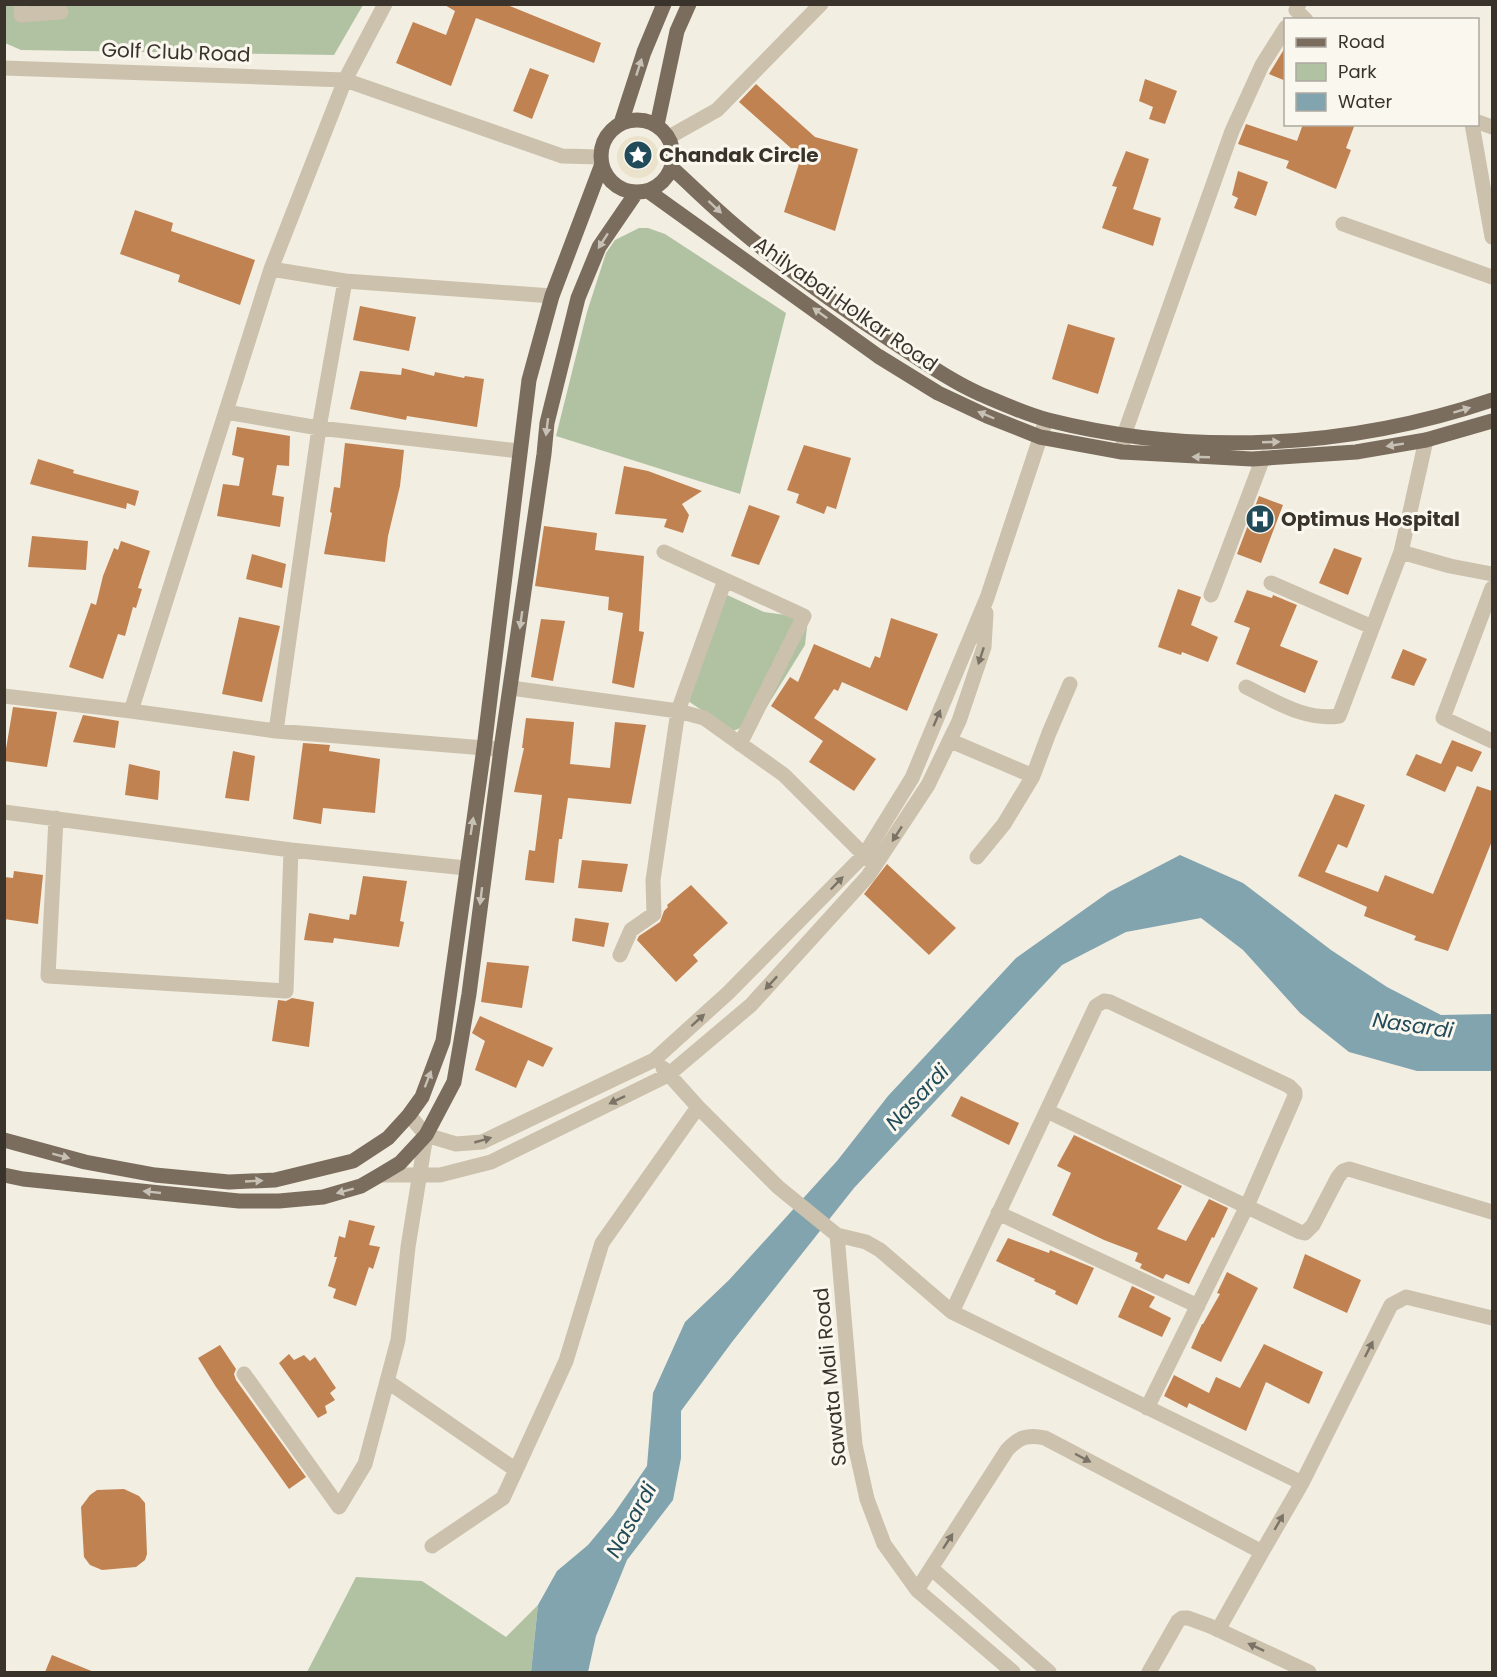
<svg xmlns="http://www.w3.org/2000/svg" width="1497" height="1677" viewBox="0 0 1497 1677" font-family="Poppins,sans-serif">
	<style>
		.green { fill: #b1c2a2 }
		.plaza { fill: #eae2ca }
		.water { fill: #82a4af }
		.building { fill: #c18252 }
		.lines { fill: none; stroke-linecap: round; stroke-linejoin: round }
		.minor { stroke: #cbc1ad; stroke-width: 15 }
		.major { stroke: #7b6d5e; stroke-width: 15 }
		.oneway { fill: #c7c0b4 }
		.oneway2 { fill: #7b7366 }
		.labels { text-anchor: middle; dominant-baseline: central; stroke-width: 6; stroke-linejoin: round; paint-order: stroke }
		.street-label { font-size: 20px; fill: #3a332c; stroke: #faf7ee }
		.poi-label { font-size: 20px; font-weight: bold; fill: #3a332c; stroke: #faf7ee; text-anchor: start }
		.water-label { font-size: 21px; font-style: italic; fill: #224b5a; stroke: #faf7ee }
	</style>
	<rect width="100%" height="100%" fill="#f3eee2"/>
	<path class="green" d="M4 5H363L334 55 21 50 5 43Z
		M639 228H648L665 234 786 313 740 494 556 436 587 312 606 253 615 240Z
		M725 594 764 612 808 618 805 645 758 721 733 731 685 699Z
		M356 1577 422 1581 506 1637 538 1605 531 1672H307Z"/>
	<path class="plaza" d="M617 157a21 21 0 1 1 42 0a21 21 0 1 1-42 0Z"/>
	<path class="water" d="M1180 855 1243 883 1331 950 1387 987 1441 1015 1492 1014V1071H1417L1349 1052 1300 1013 1243 950 1201 918 1126 932 1062 965 854 1188 732 1342 681 1411V1458L673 1500 627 1560 596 1636 588 1672H531L538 1605 557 1571 588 1545 613 1515 647 1466 653 1393 685 1322 729 1280 837 1161 888 1096 1016 958 1109 892Z"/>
	<path class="building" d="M443 4H505L601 43 594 63 476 18 451 86 396 63 413 22 446 35 455 11Z
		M1286 46V81L1269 74Z
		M530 68 549 75 532 119 513 111Z
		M1145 79 1177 91 1165 124 1149 119 1153 107 1139 101Z
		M756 84 815 137 858 149 835 231 784 212 801 157 739 102Z
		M1246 124 1297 141 1303 124H1355L1346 148 1351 150 1336 189 1286 168 1289 161 1238 144Z
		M1126 151 1149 159 1133 209 1161 218 1153 246 1102 228 1117 187 1112 186Z
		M1238 171 1268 182 1256 216 1234 208 1238 198 1232 195Z
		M135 210 173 223 171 231 255 260 240 305 178 282 180 275 120 254Z
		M360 306 416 317 409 351 353 340Z
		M1068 324 1115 338 1098 394 1052 379Z
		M402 368 434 376 435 372 464 378 465 376 484 379 477 427 407 416 406 420 350 409 360 371 401 375Z
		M237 427 290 436 289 466 277 465 272 495 284 497 280 527 217 516 223 484 239 486 244 458 232 455Z
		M345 443 404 450 400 486 388 536 385 562 324 554 332 513 330 512 334 487 340 488Z
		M804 445 851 458 836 509 827 506 824 514 796 503 799 494 787 490Z
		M38 459 74 470 73 473 139 491 135 506 127 503 126 509 30 484Z
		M624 466 648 471 702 491 682 504 689 515 683 533 664 527 667 519 615 514Z
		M1259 496 1283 505 1261 563 1237 554Z
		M749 505 780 516 759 565 731 556Z
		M544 526 597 533 595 550 644 556 639 631 644 632 634 688 612 683 623 613 608 610 609 597 535 586Z
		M32 536 88 541 86 570 28 567Z
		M121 541 150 551 138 588 142 589 136 608 133 607 125 636 118 634 103 679 69 667 91 603 96 605 103 576 114 548 118 550Z
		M1334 548 1362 558 1348 595 1319 583Z
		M252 554 286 564 282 588 246 579Z
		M1178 589 1201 597 1191 625 1218 637 1208 662 1182 652 1181 655 1158 647Z
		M1247 590 1272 598 1273 595 1297 605 1280 646 1318 661 1305 693 1236 664 1250 628 1234 622Z
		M239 617 280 626 262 702 222 694Z
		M891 618 938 634 907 711 842 682 838 691 834 689 814 718 876 759 854 791 809 762 823 741 771 706 790 677 798 682 814 644 870 668 875 656 880 658Z
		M541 619 565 621 553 681 531 677Z
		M1403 649 1427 659 1414 686 1391 678Z
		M13 707 57 712 47 767 4 761Z
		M83 715 119 721 115 748 73 742Z
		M526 718 574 722 570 764 610 768 615 722 646 725 631 804 568 798 562 839H559L554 883 525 880 529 850 535 851 542 795 514 792 524 748H522Z
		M1452 740 1482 752 1472 772 1457 766 1445 792 1406 775 1416 754 1441 764Z
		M303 743 330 745 329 751 380 759 375 813 323 808 321 824 293 819Z
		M233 751 255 756 249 801 225 798Z
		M129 764 160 771 158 800 125 795Z
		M1477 786 1492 791V841L1448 951 1414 940 1416 936 1364 916 1367 907 1298 876 1335 794 1365 805 1347 848 1338 844 1325 872 1378 892 1385 875 1433 894Z
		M582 860 628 864 622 892 578 888Z
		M887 864 956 928 929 955 864 894Z
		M14 871 43 875 38 924 4 919V877L13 878Z
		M363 876 407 881 400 921 404 922 399 947 334 938 333 943 304 940 309 913 349 920 350 914 356 915Z
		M691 885 728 923 693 955 698 961 676 982 637 940 639 936 660 922 664 911 668 907 667 905Z
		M575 918 609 923 604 947 572 941Z
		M487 962 529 966 522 1008 481 1002Z
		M292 998 314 1002 309 1047 272 1041 278 1000 286 1001Z
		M480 1016 553 1048 543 1067 528 1060 516 1088 475 1070 485 1041 472 1033Z
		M961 1096 1019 1123 1009 1145 951 1116Z
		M1074 1135 1182 1186 1157 1229 1186 1241 1209 1199 1228 1208 1214 1238 1212 1237 1189 1284 1166 1274 1163 1279 1140 1268 1142 1264 1135 1261 1138 1253 1104 1240 1052 1215 1071 1173 1057 1166Z
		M349 1220 375 1226 369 1245 380 1247 373 1269 369 1267 356 1306 333 1298 336 1289 328 1286 337 1257H334L339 1236 345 1238Z
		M1008 1238 1049 1253 1050 1250 1094 1268 1077 1305 1055 1294 1056 1291 1034 1281 1035 1279 996 1261Z
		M1305 1254 1361 1280 1347 1313 1293 1288Z
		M1227 1272 1258 1288 1221 1362 1191 1348 1202 1324H1203L1220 1294 1217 1293Z
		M1132 1286 1155 1297 1149 1307 1171 1318 1162 1337 1118 1317Z
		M1264 1344 1323 1372 1309 1404 1266 1382 1246 1431 1189 1403 1187 1408 1164 1396 1174 1375 1209 1393 1216 1377 1240 1388Z
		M220 1345 236 1369 234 1374 236 1380 306 1477 289 1489 216 1387 198 1358Z
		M289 1354 294 1360 304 1355 310 1361 315 1357 336 1388 330 1393 335 1400 325 1406 327 1413 318 1418 279 1363Z
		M124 1489 139 1496 145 1503 147 1554 145 1560 136 1567 102 1570 90 1565 84 1557 81 1507 90 1495 97 1490Z
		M52 1655 94 1672H45Z"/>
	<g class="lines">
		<path class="minor" d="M22 4 21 15 61 12
			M1299 4 1296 10 1306 20
			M4 68 345 80 562 156 601 157
			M1478 122 1492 127
			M1472 124 1492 237
			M669 137 717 110 821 4
			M1343 224 1492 277
			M271 269 345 281 552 296
			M226 412 319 428 519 451
			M1122 452 1124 435 1232 131 1262 65 1286 27
			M664 552 804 616 740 744
			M1401 552 1450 566 1492 574
			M1271 583 1372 627
			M1492 588 1443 718 1492 741
			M1211 595 1263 458
			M1246 687C1275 701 1305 721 1339 716L1401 552 1426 440
			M511 688 678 711 704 718 784 775 869 860
			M4 696 131 711 276 731 497 749
			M131 711 271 269 345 80 385 4
			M276 731 319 428 345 281
			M951 741 1033 776 1049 733 1070 684
			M4 812 291 850 466 868
			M56 818 48 976 286 991 291 850
			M977 857 1004 824 1033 776
			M620 955 631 930 654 914 653 880 678 711 725 580
			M663 1068 698 1107 778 1187 837 1235 866 1242 880 1250 952 1312 1302 1483
			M1047 1111 1300 1232 1305 1233 1313 1225 1338 1177 1343 1171 1349 1169 1492 1212
			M409 1115 426 1135 456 1144 482 1142 654 1060 728 993 865 854 912 778 987 598 1046 420
			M380 1175H440L491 1162 668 1075 751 1005 868 876 928 785 959 721 984 647 986 613
			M998 1213 1198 1306
			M837 1235 855 1445 867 1499 884 1544 917 1590 1013 1672
			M952 1312 1096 1006 1104 1001 1110 1002 1289 1086 1295 1092V1096L1247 1206 1147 1408
			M244 1374 339 1507 365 1464 398 1340 408 1247 426 1135
			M387 1381 516 1470 566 1361 602 1243 698 1107
			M432 1546 503 1498 516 1470
			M931 1568 1049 1672
			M917 1590 1007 1450C1019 1437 1028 1434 1045 1438L1262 1552 1302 1483 1391 1305 1406 1297 1492 1318
			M1218 1630 1262 1552
			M1149 1672 1178 1621 1182 1618H1188L1210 1626 1309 1672"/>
		<path class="major" d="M601 156a36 36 0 1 1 72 0a36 36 0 1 1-72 0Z
			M621 123 644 52 664 4
			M657 125 677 31 689 4
			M672 168C694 188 716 210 739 229 788 270 844 310 898 345 924 362 951 381 980 394 1001 403 1025 414 1048 420 1194 457 1350 448 1492 400
			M648 191 878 356 938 393 987 416 1040 437 1122 452 1252 459 1356 452 1426 440 1492 421
			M4 1140 85 1162 155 1175 229 1182 275 1180 353 1161 388 1138 409 1115 422 1097 443 1041 484 748 529 380 552 296 602 164
			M4 1175 23 1179 239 1201H279L323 1197 361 1186 380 1175 400 1163 426 1135 454 1082 469 994 501 749 544 454 547 423 578 298 599 247 636 193"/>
	</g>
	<defs><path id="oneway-solid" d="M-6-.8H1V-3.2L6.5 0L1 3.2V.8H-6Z" transform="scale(1.5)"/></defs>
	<g class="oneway">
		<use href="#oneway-solid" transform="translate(639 67) rotate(-72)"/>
		<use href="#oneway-solid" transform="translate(715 207) rotate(43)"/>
		<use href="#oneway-solid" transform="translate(603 241) rotate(123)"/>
		<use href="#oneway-solid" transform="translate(820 313) rotate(-144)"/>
		<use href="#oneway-solid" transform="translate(1462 410) rotate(-17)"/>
		<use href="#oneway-solid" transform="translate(986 415) rotate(-157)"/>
		<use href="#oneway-solid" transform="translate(547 427) rotate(97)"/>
		<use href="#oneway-solid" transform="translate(1271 442) rotate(-2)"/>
		<use href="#oneway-solid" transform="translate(1395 445) rotate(171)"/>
		<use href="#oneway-solid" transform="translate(1201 457) rotate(-178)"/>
		<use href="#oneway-solid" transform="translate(521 620) rotate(98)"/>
		<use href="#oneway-solid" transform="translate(472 826) rotate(-81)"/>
		<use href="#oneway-solid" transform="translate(481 896) rotate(97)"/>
		<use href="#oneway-solid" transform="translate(428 1079) rotate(-69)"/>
		<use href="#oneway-solid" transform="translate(61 1156) rotate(15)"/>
		<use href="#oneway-solid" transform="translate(254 1181) rotate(-3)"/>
		<use href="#oneway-solid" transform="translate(345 1191) rotate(165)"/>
		<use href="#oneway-solid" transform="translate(152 1192) rotate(-174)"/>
	</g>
	<g class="oneway2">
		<use href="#oneway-solid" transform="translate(981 656) rotate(108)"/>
		<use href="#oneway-solid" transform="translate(937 718) rotate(-67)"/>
		<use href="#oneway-solid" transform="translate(897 834) rotate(123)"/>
		<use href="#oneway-solid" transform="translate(837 883) rotate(-46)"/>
		<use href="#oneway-solid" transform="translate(771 983) rotate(133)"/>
		<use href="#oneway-solid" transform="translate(698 1020) rotate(-42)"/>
		<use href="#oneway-solid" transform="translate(617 1100) rotate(154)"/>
		<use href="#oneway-solid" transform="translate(483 1140) rotate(-16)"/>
		<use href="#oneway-solid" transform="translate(1369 1349) rotate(-63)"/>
		<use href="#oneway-solid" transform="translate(1083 1458) rotate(28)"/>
		<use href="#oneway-solid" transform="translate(1279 1522) rotate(-60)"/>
		<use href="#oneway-solid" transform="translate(948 1541) rotate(-57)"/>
		<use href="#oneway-solid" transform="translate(1256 1647) rotate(-155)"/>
	</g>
	<defs>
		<g id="sight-disc" transform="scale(1.5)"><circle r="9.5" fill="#224b5a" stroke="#faf7ee"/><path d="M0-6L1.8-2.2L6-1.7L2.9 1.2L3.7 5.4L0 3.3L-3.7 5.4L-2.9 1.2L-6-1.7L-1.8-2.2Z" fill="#fff"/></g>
		<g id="hospital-disc" transform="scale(1.5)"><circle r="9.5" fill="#224b5a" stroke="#faf7ee"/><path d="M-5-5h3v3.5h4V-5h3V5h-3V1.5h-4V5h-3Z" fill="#fff"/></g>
	</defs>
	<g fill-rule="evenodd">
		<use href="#sight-disc" x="638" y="155"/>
		<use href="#hospital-disc" x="1260" y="519"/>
	</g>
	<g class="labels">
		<g class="street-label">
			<text transform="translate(176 52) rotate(2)">Golf Club Road</text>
			<text transform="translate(846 304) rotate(35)">Ahilyabai Holkar Road</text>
			<text transform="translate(830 1377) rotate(-96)">Sawata Mali Road</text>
		</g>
		<g class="poi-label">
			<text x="659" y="155">Chandak Circle</text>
			<text x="1281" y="519">Optimus Hospital</text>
		</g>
		<g class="water-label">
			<text transform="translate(1413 1025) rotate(8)">Nasardi</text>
			<text transform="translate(917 1097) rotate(-47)">Nasardi</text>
			<text transform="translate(631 1520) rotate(-61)">Nasardi</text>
		</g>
	</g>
	<rect width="1497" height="1677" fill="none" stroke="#3a332c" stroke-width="12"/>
	<rect x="1284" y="18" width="195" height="108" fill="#faf7ee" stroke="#ada9a0" stroke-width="1.5"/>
	<rect x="1296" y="38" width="30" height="9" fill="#7b6d5e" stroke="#ada9a0" stroke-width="1.5"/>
	<text x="1338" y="48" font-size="18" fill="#3a332c">Road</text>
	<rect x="1296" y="63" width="30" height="18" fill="#b1c2a2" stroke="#ada9a0" stroke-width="1.5"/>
	<text x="1338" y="78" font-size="18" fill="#3a332c">Park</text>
	<rect x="1296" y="93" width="30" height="18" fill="#82a4af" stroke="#ada9a0" stroke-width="1.5"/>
	<text x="1338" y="108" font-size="18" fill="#3a332c">Water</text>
</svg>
